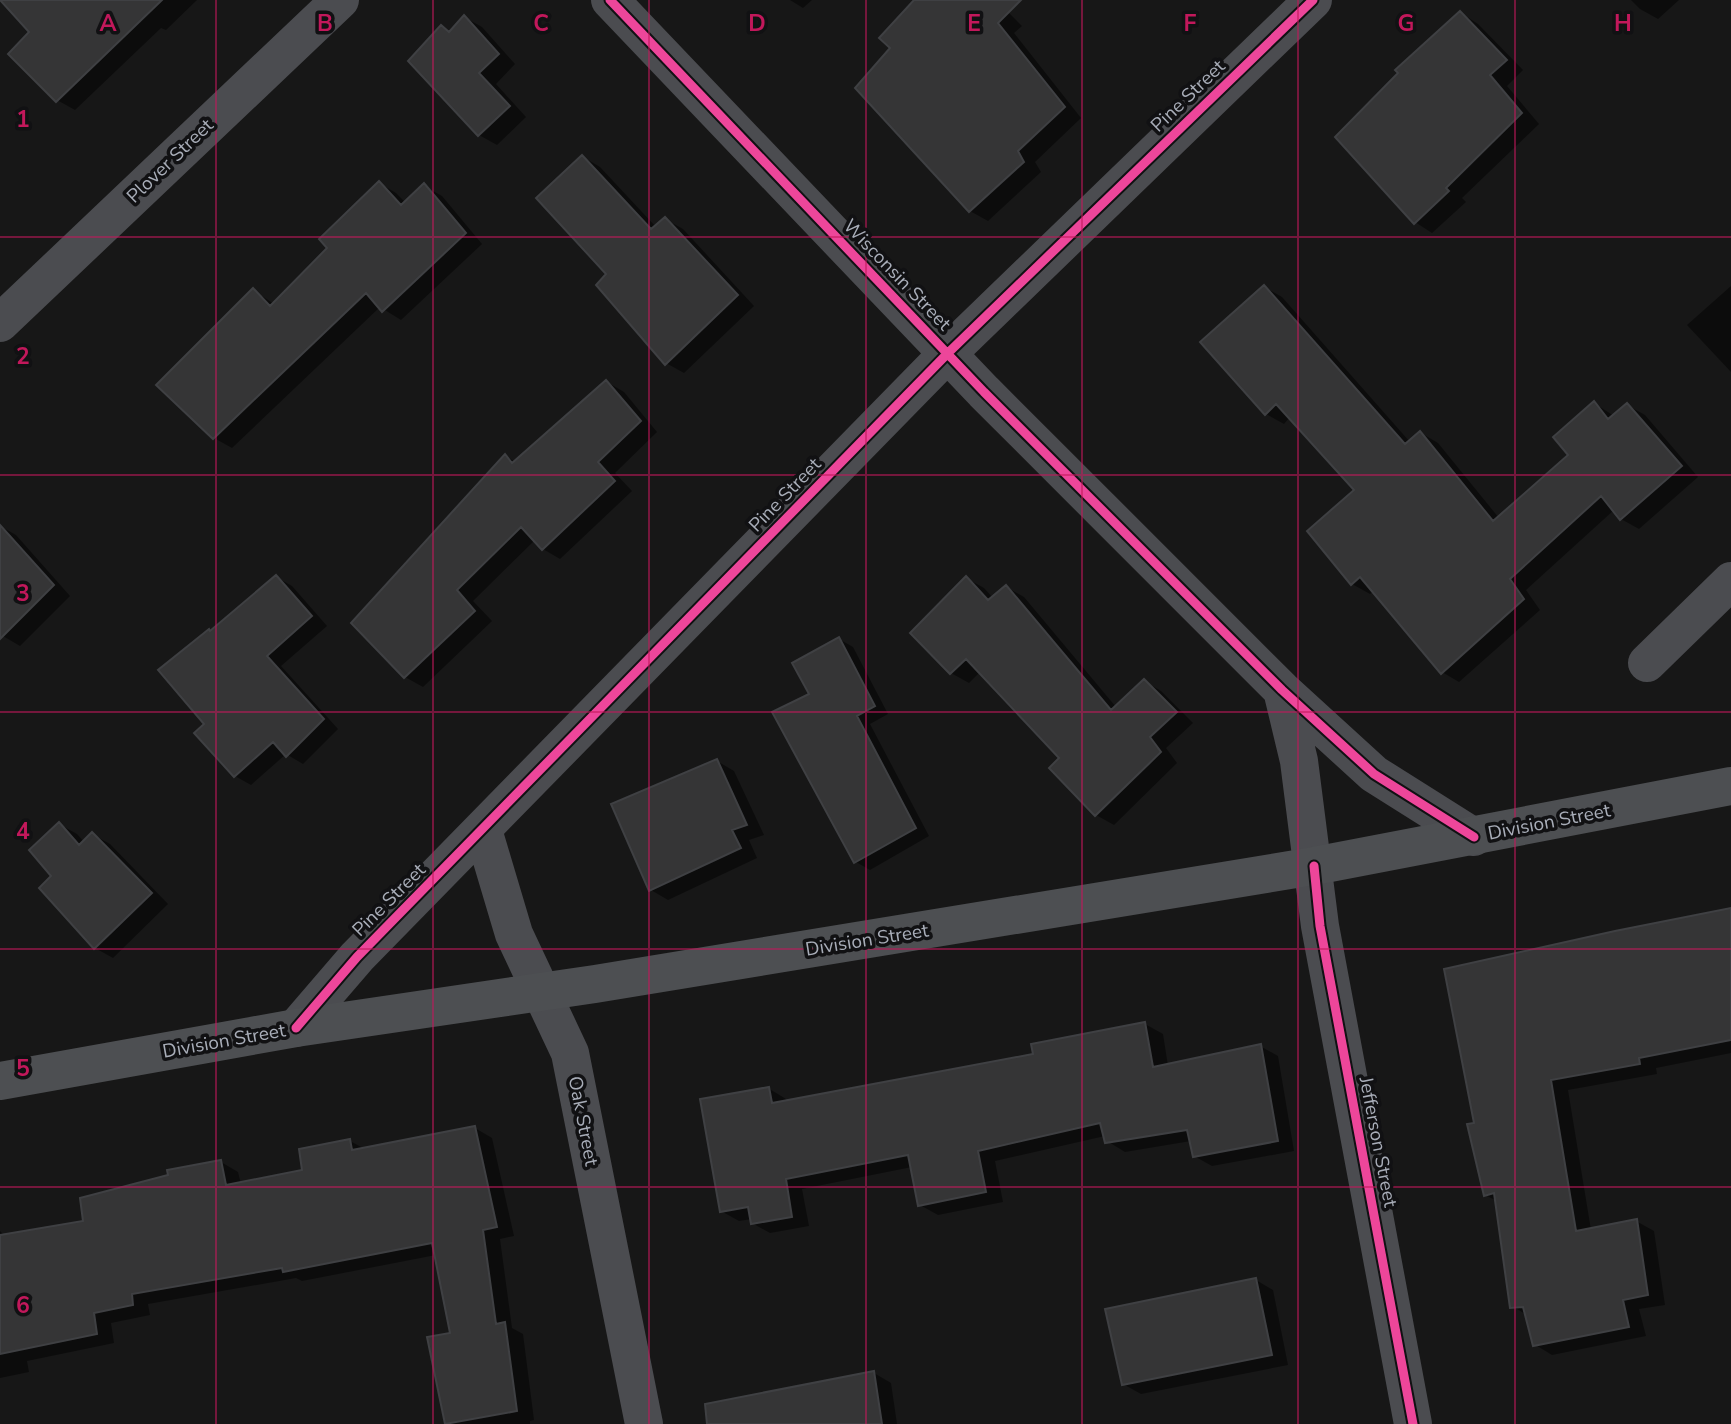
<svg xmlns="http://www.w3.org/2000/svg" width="1731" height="1424" viewBox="0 0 1731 1424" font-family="'Nunito Sans',sans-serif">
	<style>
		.shadow { fill: #0007 }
		.building { fill: #353536; stroke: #3f4043; stroke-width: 2 }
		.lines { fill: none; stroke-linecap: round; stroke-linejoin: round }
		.minor { stroke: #4b4c50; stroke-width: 38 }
		.major { stroke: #4d4f52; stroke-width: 38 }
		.cycleway-casing { stroke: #111113; stroke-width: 13 }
		.cycleway { stroke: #ed469a; stroke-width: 9 }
		.grid { fill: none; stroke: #c2185b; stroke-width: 2; stroke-opacity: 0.55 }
		.labels { text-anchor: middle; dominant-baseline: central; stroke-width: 7; stroke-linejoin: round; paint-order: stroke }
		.street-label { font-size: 19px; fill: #a8adb8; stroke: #111113 }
		.grid-label { font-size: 23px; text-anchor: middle; font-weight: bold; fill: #c2185b; stroke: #111113; stroke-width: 7; stroke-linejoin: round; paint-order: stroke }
	</style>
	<rect width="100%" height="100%" fill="#171717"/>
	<path class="shadow" d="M1 0H197L166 30 161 28 75 110 57 100 31 32Z
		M790 0H812L803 8Z
		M917 0H996L1022 26 1014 33 1081 118 1035 162 1041 172 988 221 970 211 892 48Z
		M1631 0H1679L1658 19 1640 9Z
		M1461 13 1478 24 1523 70 1507 86 1539 124 1462 198 1466 202 1432 233 1415 222Z
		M464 17 482 27 515 64 496 84 526 117 497 145 479 135 442 27 451 32Z
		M583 157 600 167 656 227 665 219 683 229 754 306 684 373 666 363 608 274Z
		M379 183 396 193 406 203 424 186 442 196 482 244 401 320 380 307 232 448 214 438 253 290 274 304 329 248Z
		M1731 286V372L1687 325Z
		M1264 287 1282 297 1410 442 1421 433 1438 443 1499 518 1570 456 1594 403 1614 416 1627 405 1645 415 1698 477 1639 529 1621 519 1614 510 1526 590 1540 610 1459 682 1442 672 1374 591 1370 594 1352 584 1309 531 1356 490 1290 417 1284 424 1266 414Z
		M607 382 624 392 657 432 615 473 632 491 560 559 543 549 535 540 473 601 492 621 423 687 405 677 505 456 516 462Z
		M0 526 16 535 70 596 20 646 3 636 0 639Z
		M276 577 292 586 327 626 281 666 338 729 303 764 286 754 251 785 235 776 207 724 211 633Z
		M966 578 984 588 993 598 1006 587 1024 597 1116 707 1144 681 1161 691 1193 723 1166 748 1177 763 1114 825 1096 815 1062 758 980 672 969 683 951 673Z
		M839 639 853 647 888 714 870 724 929 836 870 870 856 862 811 695Z
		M717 761 734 771 764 835 749 840 757 858 668 900 651 890Z
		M59 824 77 834 84 842 92 834 110 844 168 904 113 958 95 948 41 888 53 876Z
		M1731 910V1053L1656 1068 1657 1074 1568 1090 1591 1230 1636 1221 1654 1231 1665 1305 1639 1309 1646 1336 1552 1355 1534 1344 1527 1315 1512 1306 1497 1201 1485 1195 1476 1124Z
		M1145 1024 1163 1034 1168 1066 1260 1046 1278 1056 1294 1151 1212 1166 1194 1156 1191 1141 1125 1152 1107 1141 1105 1136 995 1161 1003 1202 938 1215 920 1205 912 1167 802 1189 809 1226 770 1233 752 1223V1219L739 1221 721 1211 768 1088 786 1099V1102L1035 1055Z
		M475 1128 492 1138 514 1236 500 1239 512 1328 523 1334 534 1420 530 1421V1424H447L429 1339 452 1334 436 1255 302 1281 296 1278 148 1304 150 1315 111 1323 114 1343 27 1361 29 1372 0 1378V1231L5 1236 85 1222 221 1162 238 1172 241 1184 304 1172 350 1141 365 1149Z
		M1256 1280 1273 1290 1288 1365 1141 1394 1123 1384Z
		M874 1373 891 1383 897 1424H783Z"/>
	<path class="building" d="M0 0H162L56 102 8 54 29 32Z
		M914 0H1021L998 23 1065 107 1018 151 1024 162 969 212 855 88 890 48 879 38Z
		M1460 11 1507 60 1490 75 1522 113 1446 188 1449 191 1414 224 1335 137 1398 73 1395 70Z
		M464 15 499 54 479 73 510 106 478 136 408 61 441 25 449 32Z
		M582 155 651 229 665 217 738 295 665 365 596 285 606 274 536 198Z
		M379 181 401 205 424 183 466 233 382 312 366 293 213 439 156 385 253 288 270 306 327 248 319 239Z
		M1264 285 1405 444 1420 431 1493 521 1568 455 1553 437 1594 401 1608 419 1627 403 1682 466 1620 520 1601 496 1510 579 1524 599 1441 674 1360 577 1351 585 1307 531 1354 490 1276 404 1265 415 1200 342Z
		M606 380 641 421 598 462 615 481 542 550 521 527 457 590 475 611 404 678 351 623 505 454 512 463Z
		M0 525 54 585 0 639Z
		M276 575 312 616 267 656 324 719 286 757 273 742 234 777 194 733 204 724 158 670 209 629 210 631Z
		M966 576 988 600 1006 585 1111 710 1144 679 1177 712 1150 737 1161 752 1095 816 1049 768 1059 758 966 659 950 674 910 633Z
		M839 637 875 706 857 716 916 828 854 863 772 712 809 694 792 663Z
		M717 759 747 825 732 830 741 848 649 891 611 804Z
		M59 822 79 845 92 832 152 893 94 949 39 888 51 876 29 850Z
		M1731 908V1040L1639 1058 1640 1064 1551 1080 1576 1231 1637 1219 1648 1295 1623 1300 1629 1327 1533 1346 1523 1307 1510 1308 1494 1193 1484 1196 1467 1124 1474 1123 1444 969 1615 931Z
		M1145 1022 1153 1067 1261 1044 1278 1141 1193 1157 1187 1130 1105 1143 1100 1123 978 1151 986 1192 918 1206 908 1155 786 1179 792 1217 751 1224 748 1207 720 1212 700 1099 769 1087 772 1103 1033 1054 1031 1044Z
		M475 1126 497 1227 483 1230 496 1324 505 1322 517 1411 445 1424 427 1337 450 1333 432 1243 283 1272 282 1268 132 1294 133 1305 94 1313 97 1334 0 1354V1235L83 1221 80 1198 168 1175 167 1170 221 1160 226 1185 302 1170 299 1149 350 1139 352 1150Z
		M1256 1278 1272 1355 1122 1385 1105 1309Z
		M874 1371 882 1424H707L705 1404Z"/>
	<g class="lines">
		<path class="minor" d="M610 0 984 392 1282 690 1374 774 1474 837
			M0 323 340 0
			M1647 663 1731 581
			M1282 690 1299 761 1320 926 1413 1424
			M483 830 514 934 570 1053 644 1424
			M296 1028 357 957 948 353 1313 0"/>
		<path class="major" d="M0 1081 296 1028 595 984 1314 866 1731 786"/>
		<g class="cycleway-casing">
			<path id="cycleway" d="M610 0 984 392 1282 690 1374 774 1474 837
				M1314 866 1320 926 1413 1424
				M296 1028 357 957 948 353 1313 0"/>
		</g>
		<use href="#cycleway" class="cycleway"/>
	</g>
	<path class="grid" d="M216 0V1424M433 0V1424M649 0V1424M866 0V1424M1082 0V1424M1298 0V1424M1515 0V1424M0 237H1731M0 475H1731M0 712H1731M0 949H1731M0 1187H1731"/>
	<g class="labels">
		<g class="street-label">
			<text transform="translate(1188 96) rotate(-44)">Pine Street</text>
			<text transform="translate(170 161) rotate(-44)">Plover Street</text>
			<text transform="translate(897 275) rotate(46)">Wisconsin Street</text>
			<text transform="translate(785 495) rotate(-46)">Pine Street</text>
			<text transform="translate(1549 822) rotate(-11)">Division Street</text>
			<text transform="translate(389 900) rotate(-45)">Pine Street</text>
			<text transform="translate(867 940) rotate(-9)">Division Street</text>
			<text transform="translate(224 1041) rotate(-10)">Division Street</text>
			<text transform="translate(583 1121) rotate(79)">Oak Street</text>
			<text transform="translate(1378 1142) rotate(79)">Jefferson Street</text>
		</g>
	</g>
	<g class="grid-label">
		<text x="108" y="31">A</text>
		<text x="325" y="31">B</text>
		<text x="541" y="31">C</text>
		<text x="757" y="31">D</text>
		<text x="974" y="31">E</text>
		<text x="1190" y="31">F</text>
		<text x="1406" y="31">G</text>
		<text x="1623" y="31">H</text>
		<text x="23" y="127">1</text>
		<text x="23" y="364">2</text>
		<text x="23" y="601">3</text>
		<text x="23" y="839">4</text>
		<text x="23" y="1076">5</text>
		<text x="23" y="1313">6</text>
	</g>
</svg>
